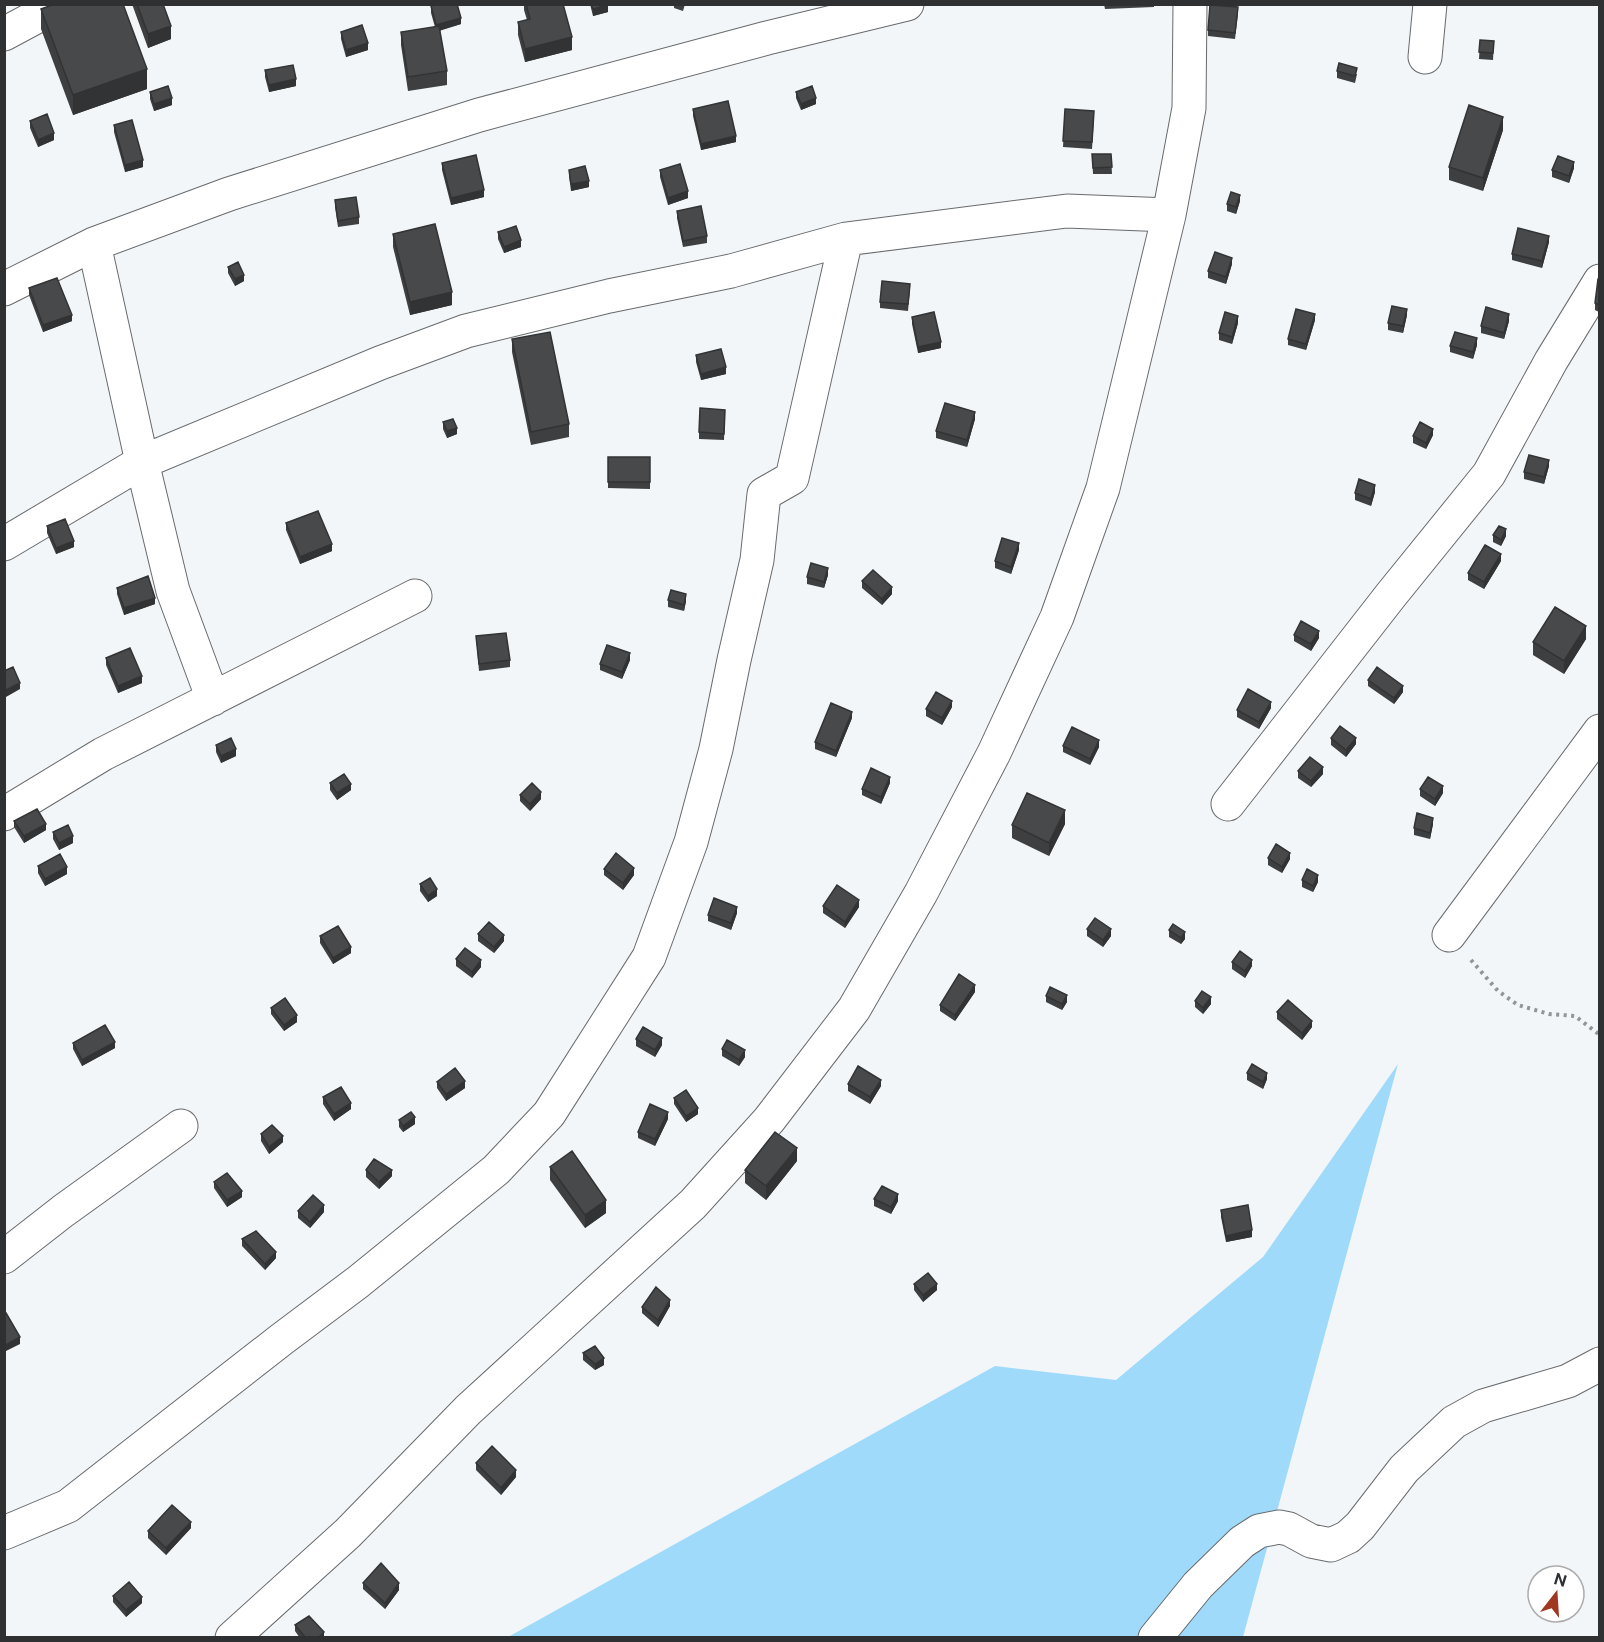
<svg xmlns="http://www.w3.org/2000/svg" width="1604" height="1642" viewBox="0 0 1604 1642" font-family="'Public Sans',sans-serif">
	<style>
		.green { fill: #a0dafb }
		.lines { fill: none; stroke-linecap: round; stroke-linejoin: round }
		.street-casing { stroke: #686b6d; stroke-width: 35 }
		.path { stroke: #929496; stroke-width: 4; stroke-dasharray: 3 4.5; stroke-linecap: butt }
		.street { stroke: #fff; stroke-width: 33 }
		.wall { fill: #3d3f40 }
		.shaded-wall { fill: #323334 }
		.building { fill: #47494b; stroke: #323334; stroke-width: 1.5 }
	</style>
	<rect width="100%" height="100%" fill="#f2f6f8"/>
	<path class="green" d="M1398 1064 1243 1637 506 1638 995 1366 1116 1380 1263 1257Z"/>
	<g class="lines">
		<g class="street-casing">
			<path id="street" d="M4 34 60 4
				M1425 57 1430 4
				M94 244 142 462 173 591 213 699
				M4 289 94 244 229 194 479 115 767 38 907 4
				M4 544 142 462 380 363 466 331 609 296 731 271 846 239 1067 211 1169 215
				M1228 804 1391 595 1489 474 1551 361 1600 281
				M4 814 103 754 415 596
				M1449 935 1600 731
				M4 1257 63 1211 181 1126
				M4 1533 68 1506 282 1339 358 1282 496 1170 549 1114 649 957 691 842 716 749 734 660 757 560 764 494 792 478 846 239
				M232 1638 348 1533 468 1410 693 1204 769 1120 854 1009 921 893 994 753 1057 617 1103 488 1169 215 1189 108 1190 4
				M1155 1638 1198 1585 1242 1542 1259 1531 1279 1527 1289 1529 1311 1541 1331 1545 1348 1537 1360 1526 1404 1469 1454 1422 1483 1406 1568 1381 1600 1364"/>
		</g>
		<path class="path" d="M1471 960 1498 991 1518 1005 1549 1014 1575 1016 1600 1035"/>
		<use href="#street" class="street"/>
	</g>
	<path class="wall" d="M132 4H163L171 39 148 48Z
		M524 4H563L572 50 525 62 518 35V22L527 20 524 10Z
		M590 4H608V12L593 16Z
		M674 4H685L683 11 674 8Z
		M1104 4H1154V7L1105 9Z
		M431 6 461 24 440 30 447 71V85L408 91 401 45V32L435 27 431 13Z
		M41 9 147 89 73 115 41 29Z
		M1238 14 1235 39 1208 36V30Z
		M341 32 368 50 346 57 341 39Z
		M1480 40 1494 41 1493 60 1479 59Z
		M265 70 296 86 269 92 265 77Z
		M1337 71 1357 74 1355 83 1337 78Z
		M150 92 172 105 154 111 150 99Z
		M796 92 816 104 801 110 796 98Z
		M693 109 736 142 701 150 693 116Z
		M1065 109 1094 117 1092 149 1063 147Z
		M30 121 54 140 38 147 30 128Z
		M114 125 143 167 125 172 114 132Z
		M1503 130 1483 191 1449 180V167Z
		M1092 154H1111L1112 174H1093Z
		M442 163 484 197 451 205 442 170Z
		M1574 168 1569 183 1552 177V170Z
		M569 170 589 187 571 191 569 176Z
		M660 170 688 198 668 205 660 177Z
		M335 200 359 217V224L338 227 335 207Z
		M1240 201 1236 214 1227 211V204Z
		M677 211 707 236V243L683 247 677 218Z
		M498 232 521 247 504 253 498 239Z
		M393 234 452 305 410 315 393 247Z
		M1549 242 1542 268 1512 260V254Z
		M1232 264 1226 284 1208 278V271Z
		M228 267 244 281 235 286 228 273Z
		M1599 279V312L1595 310V303Z
		M29 288 72 321 43 332 29 295Z
		M910 290 908 311 880 308V302Z
		M1407 315 1403 333 1388 330V323Z
		M912 317 941 348 918 353 912 324Z
		M1315 320 1306 350 1288 345V339Z
		M1509 321 1504 339 1481 333V326Z
		M1238 323 1232 344 1219 340V333Z
		M512 339 569 424V437L531 445 512 352Z
		M1477 345 1473 359 1450 352V346Z
		M696 355 726 374 701 380 696 362Z
		M725 410 724 440 699 439V432Z
		M975 419 967 447 936 438V431Z
		M443 422 457 434 447 438 443 429Z
		M1433 435 1426 449 1413 443V436Z
		M608 457H650V489L608 488Z
		M1549 466 1544 484 1524 479V472Z
		M1375 492 1371 506 1355 500V493Z
		M286 523 332 551 300 564 286 530Z
		M47 526 74 547 56 554 47 533Z
		M1493 535 1506 536 1501 546 1493 542Z
		M1019 550 1011 574 995 568V561Z
		M1501 561 1484 589 1468 580V573Z
		M828 575 824 588 807 584V577Z
		M862 581 892 594 882 605 862 588Z
		M117 588 155 604 124 615 117 594Z
		M668 600 686 601 684 611 668 607Z
		M1294 635 1319 638 1311 651 1294 641Z
		M476 636 510 660V667L479 671Z
		M1586 639 1564 674 1533 655V642Z
		M106 658 142 683 118 693 106 665Z
		M630 660 622 679 600 670V664Z
		M1368 680 1403 692 1394 704 1368 686Z
		M952 707 942 725 926 716V709Z
		M1271 708 1259 729 1237 717V710Z
		M852 718 836 757 815 749V742Z
		M1331 738 1356 744 1346 757 1331 745Z
		M216 745 236 756 221 763 216 752Z
		M1063 746 1099 747 1090 765 1063 752Z
		M1298 771 1323 774 1311 787 1298 778Z
		M330 783 351 790 337 800 330 790Z
		M890 783 881 804 862 795V789Z
		M1420 789 1443 793 1435 806 1420 796Z
		M520 795 541 799 530 811 520 801Z
		M14 821 46 830 24 843 14 827Z
		M1065 824 1049 856 1012 838V825Z
		M1433 824 1430 839 1414 835V828Z
		M53 832 73 843 59 850 53 839Z
		M1268 858 1290 859 1282 873 1268 865Z
		M38 866 67 874 45 886 38 873Z
		M604 869 634 875 623 890 604 875Z
		M1302 880 1318 882 1313 892 1302 887Z
		M420 884 437 896 428 902 420 891Z
		M823 906 859 907 845 928 823 913Z
		M737 913 731 930 708 921V915Z
		M1087 929 1111 936 1103 947 1087 936Z
		M1169 930 1185 939 1181 944 1169 937Z
		M478 934 504 941 494 953 478 941Z
		M320 936 351 953 333 964 320 943Z
		M456 959 481 967 472 978 456 966Z
		M1232 962 1252 966 1245 978 1232 969Z
		M975 992 955 1021 940 1011V1005Z
		M1046 996 1067 1002 1062 1010 1046 1002Z
		M1195 1001 1211 1004 1203 1014 1195 1007Z
		M271 1008 297 1022 284 1031 271 1014Z
		M1277 1012 1312 1027 1302 1040 1277 1019Z
		M636 1039 662 1045 655 1057 636 1046Z
		M73 1043 115 1048 82 1066 73 1049Z
		M722 1049 745 1057 739 1066 722 1056Z
		M1247 1073 1267 1079 1263 1089 1247 1080Z
		M437 1082 465 1088 446 1101 437 1088Z
		M848 1084 881 1086 870 1104 848 1091Z
		M323 1097 351 1109 334 1121 323 1104Z
		M674 1098 698 1114 686 1122 674 1104Z
		M668 1119 655 1146 638 1138V1132Z
		M399 1120 415 1124 403 1132 399 1127Z
		M261 1134 283 1142 269 1154 261 1141Z
		M797 1161 766 1200 745 1183V1170Z
		M550 1167 606 1213 585 1228 550 1180Z
		M366 1170 392 1176 379 1189 366 1177Z
		M214 1182 242 1197 227 1207 214 1188Z
		M874 1199 898 1201 891 1214 874 1206Z
		M1221 1210 1252 1237 1226 1242 1221 1217Z
		M298 1211 324 1212 310 1228 298 1218Z
		M242 1239 276 1258 265 1270 242 1246Z
		M914 1284 937 1290 923 1302 914 1290Z
		M670 1306 658 1327 642 1313V1307Z
		M583 1353 604 1365 595 1370 583 1360Z
		M476 1463 516 1477 501 1495 476 1470Z
		M191 1528 166 1555 148 1538V1531Z
		M363 1583 399 1590 385 1609 363 1589Z
		M113 1596 142 1603 126 1617 113 1602Z
		M295 1625 324 1638H300L295 1631Z"/>
	<path class="shaded-wall" d="M608 5V12L593 16V9Z
		M461 18V24L436 32V25Z
		M171 26V39L148 48V34Z
		M572 37V50L525 62V49Z
		M368 43V50L346 57V50Z
		M147 69V89L73 115V95Z
		M296 79V86L269 92V85Z
		M172 98V105L154 111V104Z
		M816 98V104L801 110V104Z
		M1503 117V130L1483 191V178Z
		M54 133V140L38 147V140Z
		M736 136V142L701 150V144Z
		M143 160V167L125 172V165Z
		M1574 162V168L1569 183V176Z
		M589 181V187L571 191V184Z
		M484 190V197L451 205V198Z
		M688 191V198L668 205V198Z
		M1240 195V201L1236 214V207Z
		M1549 236V242L1542 268V261Z
		M521 240V247L504 253V247Z
		M1232 258V264L1226 284V277Z
		M244 275V281L235 286V279Z
		M452 292V305L410 315V302Z
		M1407 309V315L1403 333V326Z
		M1315 314V320L1306 350V344Z
		M1509 314V321L1504 339V333Z
		M72 315V321L43 332V325Z
		M1238 316V323L1232 344V337Z
		M1477 338V345L1473 359V352Z
		M941 342V348L918 353V347Z
		M726 367V374L701 380V374Z
		M975 412V419L967 447V440Z
		M457 428V434L447 438V431Z
		M1433 429V435L1426 449V443Z
		M1549 460V466L1544 484V477Z
		M1375 485V492L1371 506V499Z
		M1506 529V536L1501 546V540Z
		M74 541V547L56 554V548Z
		M1019 543V550L1011 574V567Z
		M332 544V551L300 564V557Z
		M1501 554V561L1484 589V582Z
		M828 568V575L824 588V582Z
		M892 587V594L882 605V599Z
		M686 594V601L684 611V605Z
		M155 598V604L124 615V608Z
		M1586 626V639L1564 674V661Z
		M1319 631V638L1311 651V644Z
		M630 653V660L622 679V672Z
		M142 676V683L118 693V686Z
		M20 683V689L6 697V690Z
		M1403 686V692L1394 704V698Z
		M952 701V707L942 725V718Z
		M1271 702V708L1259 729V722Z
		M852 712V718L836 757V751Z
		M1356 738V744L1346 757V750Z
		M1099 740V747L1090 765V759Z
		M236 749V756L221 763V756Z
		M1323 767V774L1311 787V781Z
		M890 777V783L881 804V797Z
		M351 784V790L337 800V793Z
		M1443 786V793L1435 806V799Z
		M541 792V799L530 811V804Z
		M1065 810V824L1049 856V843Z
		M1433 818V824L1430 839V833Z
		M46 824V830L24 843V836Z
		M73 836V843L59 850V843Z
		M1290 853V859L1282 873V867Z
		M67 867V874L45 886V879Z
		M634 868V875L623 890V883Z
		M1318 875V882L1313 892V886Z
		M437 889V896L428 902V896Z
		M859 900V907L845 928V922Z
		M737 907V913L731 930V923Z
		M1111 929V936L1103 947V940Z
		M1185 932V939L1181 944V938Z
		M504 935V941L494 953V947Z
		M351 947V953L333 964V958Z
		M481 960V967L472 978V972Z
		M1252 960V966L1245 978V971Z
		M975 985V992L955 1021V1015Z
		M1067 995V1002L1062 1010V1004Z
		M1211 997V1004L1203 1014V1008Z
		M297 1015V1022L284 1031V1025Z
		M1312 1021V1027L1302 1040V1033Z
		M662 1038V1045L655 1057V1050Z
		M115 1042V1048L82 1066V1060Z
		M745 1050V1057L739 1066V1060Z
		M1267 1073V1079L1263 1089V1082Z
		M881 1080V1086L870 1104V1097Z
		M465 1081V1088L446 1101V1094Z
		M351 1103V1109L334 1121V1114Z
		M698 1108V1114L686 1122V1116Z
		M668 1112V1119L655 1146V1139Z
		M415 1117V1124L403 1132V1126Z
		M283 1136V1142L269 1154V1147Z
		M797 1148V1161L766 1200V1186Z
		M392 1170V1176L379 1189V1182Z
		M242 1191V1197L227 1207V1200Z
		M898 1194V1201L891 1214V1207Z
		M606 1200V1213L585 1228V1215Z
		M324 1205V1212L310 1228V1222Z
		M1252 1230V1237L1226 1242V1236Z
		M276 1252V1258L265 1270V1264Z
		M937 1284V1290L923 1302V1295Z
		M670 1300V1306L658 1327V1320Z
		M20 1337V1344L4 1352V1346Z
		M604 1358V1365L595 1370V1364Z
		M516 1470V1477L501 1495V1488Z
		M191 1522V1528L166 1555V1548Z
		M399 1583V1590L385 1609V1603Z
		M142 1597V1603L126 1617V1610Z
		M324 1632V1638H318Z"/>
	<path class="building" d="M55 4H123L147 69 73 95 41 9Z
		M137 4H163L171 26 148 34Z
		M436 4H457L461 18 436 25 431 6Z
		M526 4H563L572 37 525 49 518 22 530 19Z
		M591 4H608V5L593 9Z
		M1210 5 1238 7 1235 33 1208 30Z
		M362 25 368 43 346 50 341 32Z
		M439 26 447 71 408 77 401 32Z
		M1480 40 1494 41 1493 53 1479 52Z
		M1339 63 1357 68 1355 76 1337 71Z
		M293 65 296 79 269 85 265 70Z
		M168 86 172 98 154 104 150 92Z
		M812 86 816 98 801 104 796 92Z
		M728 101 736 136 701 144 693 109Z
		M1469 105 1503 117 1483 178 1449 167Z
		M1065 109 1094 111 1092 142 1063 141Z
		M47 114 54 133 38 140 30 121Z
		M132 120 143 160 125 165 114 125Z
		M1092 154H1111L1112 167 1093 168Z
		M476 155 484 190 451 198 442 163Z
		M1558 156 1574 162 1569 176 1552 170Z
		M680 164 688 191 668 198 660 170Z
		M585 166 589 181 571 184 569 170Z
		M1231 192 1240 195 1236 207 1227 204Z
		M356 197 359 217 338 221 335 200Z
		M701 206 707 236 683 241 677 211Z
		M435 224 452 292 410 302 393 234Z
		M516 226 521 240 504 247 498 232Z
		M1518 228 1549 236 1542 261 1512 254Z
		M1215 252 1232 258 1226 277 1208 271Z
		M238 262 244 275 235 279 228 267Z
		M57 278 72 315 43 325 29 288Z
		M1598 279H1599V305L1595 303Z
		M882 281 910 284 908 304 880 302Z
		M1392 306 1407 309 1403 326 1388 323Z
		M1486 307 1509 314 1504 333 1481 326Z
		M1296 309 1315 314 1306 344 1288 339Z
		M934 312 941 342 918 347 912 317Z
		M1225 312 1238 316 1232 337 1219 333Z
		M550 332 569 424 531 432 512 339Z
		M1455 332 1477 338 1473 352 1450 346Z
		M721 349 726 367 701 374 696 355Z
		M945 403 975 412 967 440 936 431Z
		M700 408 725 410 724 434 699 432Z
		M453 419 457 428 447 431 443 422Z
		M1420 422 1433 429 1426 443 1413 436Z
		M1529 455 1549 460 1544 477 1524 472Z
		M608 457H650V482H608Z
		M1359 479 1375 485 1371 499 1355 493Z
		M318 511 332 544 300 557 286 523Z
		M65 519 74 541 56 548 47 526Z
		M1499 526 1506 529 1501 540 1493 535Z
		M1002 538 1019 543 1011 567 995 561Z
		M1485 545 1501 554 1484 582 1468 573Z
		M811 563 828 568 824 582 807 577Z
		M873 570 892 587 882 599 862 581Z
		M148 576 155 598 124 608 117 588Z
		M671 590 686 594 684 605 668 600Z
		M1555 607 1586 626 1564 661 1533 642Z
		M1301 621 1319 631 1311 644 1294 635Z
		M506 633 510 660 479 664 476 636Z
		M607 645 630 653 622 672 600 664Z
		M130 648 142 676 118 686 106 658Z
		M13 667 20 683 6 690 4 688V671Z
		M1377 667 1403 686 1394 698 1368 680Z
		M1248 689 1271 702 1259 722 1237 710Z
		M936 692 952 701 942 718 926 709Z
		M831 703 852 712 836 751 815 742Z
		M1340 726 1356 738 1346 750 1331 738Z
		M1072 727 1099 740 1090 759 1063 746Z
		M231 738 236 749 221 756 216 745Z
		M1310 757 1323 767 1311 781 1298 771Z
		M871 768 890 777 881 797 862 789Z
		M344 774 351 784 337 793 330 783Z
		M1428 777 1443 786 1435 799 1420 789Z
		M532 783 541 792 530 804 520 795Z
		M1027 793 1065 810 1049 843 1012 825Z
		M37 809 46 824 24 836 14 821Z
		M1417 813 1433 818 1430 833 1414 828Z
		M68 825 73 836 59 843 53 832Z
		M1276 844 1290 853 1282 867 1268 858Z
		M616 853 634 868 623 883 604 869Z
		M60 854 67 867 45 879 38 866Z
		M1307 869 1318 875 1313 886 1302 880Z
		M430 878 437 889 428 896 420 884Z
		M837 885 859 900 845 922 823 906Z
		M714 898 737 907 731 923 708 915Z
		M1095 918 1111 929 1103 940 1087 929Z
		M489 922 504 935 494 947 478 934Z
		M1173 924 1185 932 1181 938 1169 930Z
		M338 926 351 947 333 958 320 936Z
		M465 948 481 960 472 972 456 959Z
		M1240 951 1252 960 1245 971 1232 962Z
		M959 974 975 985 955 1015 940 1005Z
		M1050 987 1067 995 1062 1004 1046 996Z
		M1202 991 1211 997 1203 1008 1195 1001Z
		M285 998 297 1015 284 1025 271 1008Z
		M1288 1000 1312 1021 1302 1033 1277 1012Z
		M105 1025 115 1042 82 1060 73 1043Z
		M643 1027 662 1038 655 1050 636 1039Z
		M727 1040 745 1050 739 1060 722 1049Z
		M1252 1064 1267 1073 1263 1082 1247 1073Z
		M858 1066 881 1080 870 1097 848 1084Z
		M455 1068 465 1081 446 1094 437 1082Z
		M341 1087 351 1103 334 1114 323 1097Z
		M686 1090 698 1108 686 1116 674 1098Z
		M650 1104 668 1112 655 1139 638 1132Z
		M411 1112 415 1117 403 1126 399 1120Z
		M272 1125 283 1136 269 1147 261 1134Z
		M775 1132 797 1148 766 1186 745 1170Z
		M572 1151 606 1200 585 1215 550 1167Z
		M374 1159 392 1170 379 1182 366 1170Z
		M227 1173 242 1191 227 1200 214 1182Z
		M882 1186 898 1194 891 1207 874 1199Z
		M313 1195 324 1205 310 1222 298 1211Z
		M1248 1205 1252 1230 1226 1236 1221 1210Z
		M256 1231 276 1252 265 1264 242 1239Z
		M928 1273 937 1284 923 1295 914 1284Z
		M656 1287 670 1300 658 1320 642 1307Z
		M6 1313 20 1337 4 1346V1314Z
		M595 1346 604 1358 595 1364 583 1353Z
		M492 1446 516 1470 501 1488 476 1463Z
		M172 1505 191 1522 166 1548 148 1531Z
		M381 1563 399 1583 385 1603 363 1583Z
		M129 1582 142 1597 126 1610 113 1596Z
		M309 1616 324 1632 318 1638H306L295 1625Z"/>
	<rect width="1604" height="1642" fill="none" stroke="#2f3031" stroke-width="12"/>
	<g transform="translate(1556 1594) rotate(17)"><circle r="28" fill="#ffffff" stroke="#acacad" stroke-width="1.5"/>
	<path d="M0-4.5L10 22L0 15L-10 22Z" fill="#a03720"/>
	<text y="-9" font-size="16" font-weight="bold" text-anchor="middle" fill="#2f3031">N</text>
	</g>
</svg>
